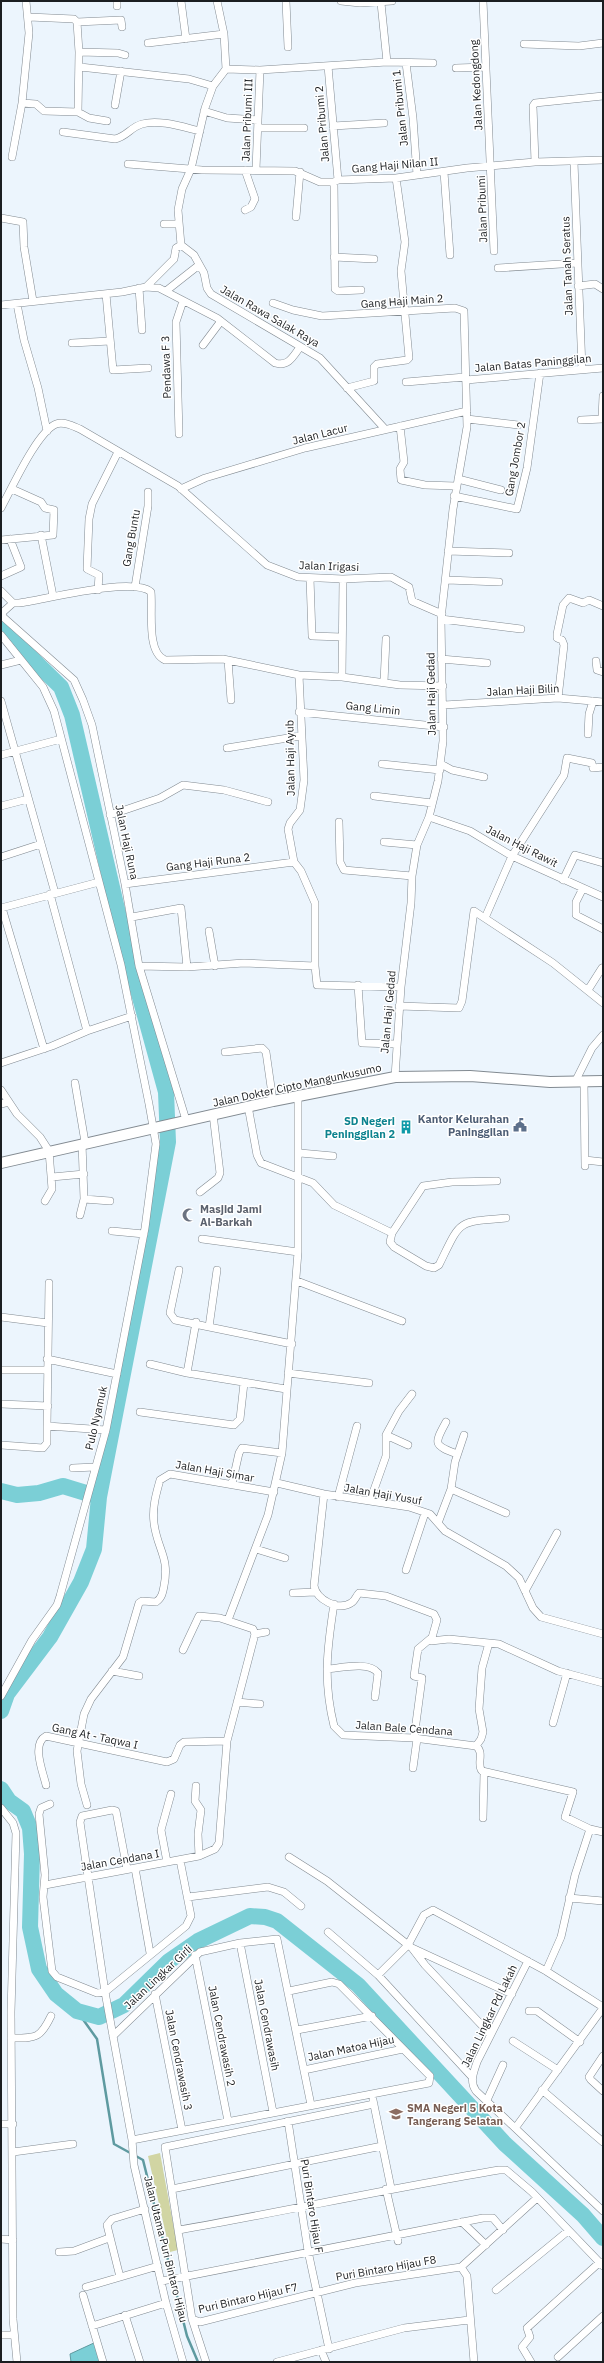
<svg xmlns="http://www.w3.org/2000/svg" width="604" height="2363" viewBox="0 0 604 2363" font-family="'IBM Plex Sans',sans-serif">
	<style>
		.park { fill: #d1d5a3 }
		.water { fill: #7bcfd6; stroke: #5e9aa0 }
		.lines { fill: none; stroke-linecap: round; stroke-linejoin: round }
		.stream { stroke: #5e9aa0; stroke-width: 2.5 }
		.river { stroke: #7bcfd6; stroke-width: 16 }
		.minor-casing { stroke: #828a91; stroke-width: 8 }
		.secondary-casing { stroke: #828a91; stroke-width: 12 }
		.minor { stroke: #fff; stroke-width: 7 }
		.secondary { stroke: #fff; stroke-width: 10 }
		.labels { text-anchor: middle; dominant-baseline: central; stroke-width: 3; stroke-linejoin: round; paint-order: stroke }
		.street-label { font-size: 11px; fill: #1b1e21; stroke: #fff }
		.service-label { font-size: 11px; font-weight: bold; fill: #4e5e75; stroke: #fff; text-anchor: end }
		.culture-label { font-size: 11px; font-weight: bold; fill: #0d838f; stroke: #fff; text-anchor: end }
		.worship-label { font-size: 11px; font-weight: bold; fill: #5b616d; stroke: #fff; text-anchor: start }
		.education-label { font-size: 11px; font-weight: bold; fill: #785e54; stroke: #fff; text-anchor: start }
	</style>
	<rect width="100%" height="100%" fill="#ecf5fd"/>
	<path class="park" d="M160 2153 178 2250 170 2252 148 2156Z"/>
	<path class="water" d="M96 2342 101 2362H71L70 2354Z"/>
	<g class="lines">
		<path class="stream" d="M77 2011 97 2039 114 2144 143 2160 187 2336 198 2362"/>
		<path class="river" d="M1 625 12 639 61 687 72 715 125 943 166 1092 168 1142 99 1497 94 1549 81 1582 50 1637 7 1694 1 1711
			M1 1491 17 1495 39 1493 63 1486 99 1497
			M1 1789 9 1801 23 1811 30 1828 32 1854 30 1927 39 1969 56 1994 77 2011 99 2017 124 2005 169 1961 198 1941 250 1916 265 1917 277 1921 358 1985 505 2144 583 2215 603 2238"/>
		<g class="minor-casing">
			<path id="minor" d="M26 1 29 33 22 103 36 104 44 111 78 112
				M117 1V6
				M181 1 186 39
				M217 1 224 34 226 69 213 86 205 108 191 169 182 189 178 210 181 245 194 255 204 273 207 288 211 294 320 358 385 429
				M286 1 288 47
				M341 1 360 3 392 1
				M483 1 494 251
				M381 3 387 62 433 63
				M29 17 74 19 77 22 79 52
				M77 22 121 20 122 27
				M148 43 224 34
				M524 44 579 46 603 43
				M406 63 413 118 417 175
				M328 66 338 180
				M80 67 189 79 213 86
				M456 68 486 67
				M226 69 260 70 387 62
				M115 105 121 71
				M204 111 227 118 258 120
				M107 121 89 118 78 112 79 52 118 53 125 55
				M333 126 384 123
				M258 128H304
				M63 132 115 139C126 137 131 127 142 124 159 119 183 127 200 131
				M12 157 22 103
				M535 162 533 106 535 103 603 96
				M574 162 582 369
				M128 164 202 170 295 171 320 182H334L338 180 396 178 467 168 535 162 603 160
				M256 169 260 70
				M444 172 450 255
				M334 182 335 289 338 291 361 290
				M245 210 251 207 255 199 245 170
				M296 217 300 172
				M1 218 23 222 24 247 33 301
				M164 224H179
				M334 257 374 259
				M498 268 577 263
				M578 286 595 284 603 289
				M146 287 174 259 176 248 181 245
				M139 288 142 330
				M166 291 199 265
				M106 294 113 370 148 368
				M273 303 293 310 322 316 455 308 464 311 467 427 453 509 441 619 443 741 438 781 429 817 417 845 412 876 411 903 401 987 395 1077
				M17 304 24 340 38 388 47 431
				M1 305 122 292 146 287 159 288 217 318 275 363C288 367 293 357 300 347
				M72 343 110 341
				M203 345 221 321
				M466 380 603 368
				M406 382 465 377
				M347 388 374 381V367L377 364 407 360 409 358 401 271 405 242 396 178
				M602 418 603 396
				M467 419 518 425
				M581 420 603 419
				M400 426 404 462 400 469 401 480 425 485 456 486
				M179 434 176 322 183 301
				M458 479 501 490
				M181 489 205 478 305 448 467 411
				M454 496 517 509 527 468 540 373
				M1 508C12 488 37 432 56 424 64 421 73 426 80 429L178 486 267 565 298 577 343 579 391 577 409 587 412 601 442 614
				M41 535 53 596
				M1 540 53 535 54 510 45 508 41 502 12 489
				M448 551 509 553
				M1 576 21 567 10 539
				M310 578 312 636 342 637
				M447 580 499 582
				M135 587 148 506V492
				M98 590 99 575 87 569 89 519 92 504 118 452
				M1 591 13 603H19C44 600 133 576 151 592 153 610 146 652 165 660L223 659 299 675 342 677 400 685 443 686
				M13 603 3 612 2 616 74 680 83 700 92 725 125 884 139 966 186 1120
				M441 619 521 629
				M1 635 43 687 54 711 121 965 149 1104 156 1144 145 1228 106 1430 60 1596 57 1605 32 1640 1 1696
				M441 659 487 663
				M228 660 231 700
				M596 661 597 670 603 672
				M1 665 21 660
				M299 675 304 780 300 810 290 823 288 829 294 862 301 871 315 903V966L317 985 401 987
				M342 677 343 579
				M384 682 386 639
				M558 698 564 645 562 640 557 638V634L563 605 569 598 583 603 589 600 603 606
				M1 701 55 893
				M444 705 558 698 603 702
				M299 712 444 727
				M588 734 589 714 593 701
				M227 748 300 736
				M1 755 61 739
				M382 764 440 770
				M441 764 452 770 484 777
				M374 796 432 803
				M1 806 28 799
				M110 815 160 798 183 785 224 790 268 802
				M429 817 470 831 512 856 603 897
				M339 822 340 862 344 870 412 876
				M384 842 417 845
				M1 857 41 844
				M563 880 575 855 603 863
				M125 884 294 862
				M583 888 576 902V915L603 929
				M50 894 87 1031
				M1 908 99 882
				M2 908 44 1049
				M132 917 181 908 187 967
				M485 918 512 856 564 775 567 758 592 763 593 768 603 767
				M209 931 215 966
				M139 966 187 967 244 963 315 966
				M358 985 362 1043 396 1044
				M588 990 602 968
				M399 1006 459 1008 462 1001 474 911 553 963 603 1003
				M225 1052 262 1048 266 1052 273 1101
				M1 1063 52 1046 87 1031 132 1016
				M575 1082 592 1048 603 1035
				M584 1082 585 1166
				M75 1083 85 1142
				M1 1090 17 1114 40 1137 49 1151 52 1189 45 1201
				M1 1104 9 1102
				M248 1106 257 1155 261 1163 313 1183 334 1205 392 1233
				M300 1153 333 1156
				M585 1160 603 1162
				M52 1177 84 1174
				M497 1181 452 1182 423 1186 392 1233 390 1242 394 1247 426 1266 434 1268 439 1265C461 1220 456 1222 506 1218
				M200 1192 218 1178 220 1173 213 1114
				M84 1199 110 1201
				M80 1215 84 1199 82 1143
				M112 1231 144 1234
				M202 1239 298 1252
				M179 1270 170 1313 175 1320 292 1344
				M297 1281 402 1321
				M1 1317 48 1323
				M209 1327 217 1270
				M47 1359 117 1374
				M150 1364 187 1373 286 1389
				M1 1370H47
				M187 1373 196 1322
				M288 1373 369 1383
				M1 1404 48 1406
				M140 1412 234 1425 240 1419 244 1383
				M446 1422C434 1444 433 1445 457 1454
				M47 1426 49 1283
				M386 1435 408 1445
				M1 1445 43 1448 47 1443V1426L106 1430
				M73 1468 95 1467
				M277 1483 324 1494 409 1507 430 1514 445 1531 506 1566 519 1578 533 1608 541 1617 603 1634
				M232 1484 239 1453 242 1448 282 1453
				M451 1489 506 1513
				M324 1494 314 1586C317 1600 338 1611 351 1603 355 1601 356 1596 359 1593L386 1596 434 1614 437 1620 431 1641 449 1639 499 1644 558 1671 603 1683
				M338 1497 357 1426
				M370 1501 386 1456V1435L399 1411 412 1394
				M438 1523 451 1489 455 1462 464 1435
				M256 1549 285 1558
				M406 1570 425 1513
				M525 1591 557 1533
				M293 1593 315 1592
				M334 1604C327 1649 323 1681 334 1726L343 1735 414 1738 476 1746C485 1753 476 1764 482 1771L573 1792 565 1817 590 1829 603 1832
				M228 1620 268 1515 282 1453 298 1252V1095
				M255 1634 266 1632
				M327 1669C341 1668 369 1661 378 1673L375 1697
				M112 1671 139 1676
				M237 1702 260 1704
				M553 1723 567 1673
				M414 1738 422 1678 414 1676 418 1649 430 1639
				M476 1746 481 1739 483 1732 479 1709 482 1668 489 1643
				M413 1768 417 1739
				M46 1785C43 1772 31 1744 46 1736L167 1762 174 1759 180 1745 184 1742 227 1741
				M196 1786 195 1801 201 1810 198 1834 199 1856
				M50 1804 41 1808 39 1814 45 1875 43 1897 52 1971 57 1977 97 1993 105 1992 186 1926 191 1916 180 1860
				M87 1805 81 1784 77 1751 84 1714 91 1699 123 1657 139 1603 142 1601 156 1602C162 1598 163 1592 164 1586 170 1557 157 1549 154 1523 152 1508 156 1494 160 1480L170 1474 274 1492
				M1 1808 13 1823 16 1833 11 2012 13 2319 17 2362
				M483 1818 484 1773
				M289 1857 327 1881 412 1948 425 1965 490 2034
				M167 1862 161 1830 171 1794
				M135 1868 150 1953
				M127 1869 116 1811 112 1810 82 1816 80 1822 105 1992 132 2140 134 2165 166 2303 183 2362
				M45 1885 199 1856 215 1849 219 1843 227 1741 255 1634 253 1629 220 1618 199 1616 183 1650
				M188 1897 268 1887 284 1892 301 1906
				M569 1898 603 1901
				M328 1932 378 1975 472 2077
				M240 1943 273 2112
				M412 1948 512 1994
				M195 1955 228 2121
				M528 1961 477 2062C474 2072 469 2081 476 2091L603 2211
				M546 1971 561 1937 575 1875 590 1829
				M378 1975 408 1945 424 1915 433 1910 546 1971 603 2007
				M155 1994 182 2130
				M529 2011H537L580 2042
				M297 2030 372 2016
				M113 2036 200 1952 240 1943 277 1939 311 2105
				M11 2038C36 2038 40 2039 51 2016
				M513 2041 558 2070
				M603 2056 589 2077 591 2080 603 2091
				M304 2070 403 2049
				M542 2090 603 2142
				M373 2100 391 2188
				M487 2100 503 2065
				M374 2104 165 2147 192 2319 200 2322 355 2283 461 2267
				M288 2121 308 2251 329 2349
				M1 2124H13
				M516 2127 603 2008
				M132 2140 429 2083 430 2076 339 1984 332 1982 289 1991
				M13 2152 73 2144
				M172 2189 382 2146
				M386 2189 398 2241
				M462 2222 486 2245
				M179 2230C286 2211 392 2188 499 2170H506L532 2192 603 2266
				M1 2239 13 2240
				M59 2252 74 2251 109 2238
				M461 2267 537 2198
				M461 2267 467 2276 474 2362
				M120 2277 107 2225 112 2219 145 2209
				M162 2281 483 2218H493L503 2230
				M86 2287 158 2266
				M496 2290 568 2231
				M83 2295 103 2362
				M125 2315 140 2362
				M192 2319 206 2362
				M92 2326 166 2303
				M1 2335H14
				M321 2350 326 2362
				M558 2357 603 2316
				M277 2362 404 2328 469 2320
				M531 2362 522 2347 530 2337 527 2328 600 2262"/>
		</g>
		<g class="secondary-casing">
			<path id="secondary" d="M1 1163 273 1101 395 1077 470 1076 550 1082 603 1081"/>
		</g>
		<use href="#minor" class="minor"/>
		<use href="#secondary" class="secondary"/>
	</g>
	<defs>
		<g id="civic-bare" transform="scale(1.08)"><path d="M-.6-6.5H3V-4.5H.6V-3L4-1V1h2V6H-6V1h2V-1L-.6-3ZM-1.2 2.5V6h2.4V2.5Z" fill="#5c6f8a" stroke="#fff" stroke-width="2.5" paint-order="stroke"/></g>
		<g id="building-bare" transform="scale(1.08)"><path d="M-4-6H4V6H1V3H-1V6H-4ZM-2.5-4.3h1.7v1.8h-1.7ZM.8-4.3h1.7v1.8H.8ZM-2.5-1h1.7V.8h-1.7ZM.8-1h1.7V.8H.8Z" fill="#0f9aa8" stroke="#fff" stroke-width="2.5" paint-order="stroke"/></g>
		<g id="mosque-bare" transform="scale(1.08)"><path d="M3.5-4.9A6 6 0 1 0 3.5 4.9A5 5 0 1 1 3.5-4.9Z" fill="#6b7280" stroke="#fff" stroke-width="2.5" paint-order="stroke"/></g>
		<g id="school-bare" transform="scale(1.08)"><path d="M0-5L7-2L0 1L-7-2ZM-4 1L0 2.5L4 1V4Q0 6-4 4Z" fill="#8d6e63" stroke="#fff" stroke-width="2.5" paint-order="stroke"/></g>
	</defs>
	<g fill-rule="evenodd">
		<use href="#civic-bare" x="520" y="1125"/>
		<use href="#building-bare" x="406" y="1127"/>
		<use href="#mosque-bare" x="189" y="1215"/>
		<use href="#school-bare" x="396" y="2114"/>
	</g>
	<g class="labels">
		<g class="street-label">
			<text transform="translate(476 85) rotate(-93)">Jalan Kedongdong</text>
			<text transform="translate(400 108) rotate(-96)">Jalan Pribumi 1</text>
			<text transform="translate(247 120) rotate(-88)">Jalan Pribumi III</text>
			<text transform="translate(322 124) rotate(-95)">Jalan Pribumi 2</text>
			<text transform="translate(395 165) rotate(-5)">Gang Haji Nilan II</text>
			<text transform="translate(482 209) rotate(-92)">Jalan Pribumi</text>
			<text transform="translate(567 266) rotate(-92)">Jalan Tanah Seratus</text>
			<text transform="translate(402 301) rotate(-4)">Gang Haji Main 2</text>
			<text transform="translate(270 316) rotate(30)">Jalan Rawa Salak Raya</text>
			<text transform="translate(533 363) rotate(-5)">Jalan Batas Paninggilan</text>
			<text transform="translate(166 367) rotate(-92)">Pendawa F 3</text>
			<text transform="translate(320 434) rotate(-14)">Jalan Lacur</text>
			<text transform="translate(515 459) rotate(-80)">Gang Jombor 2</text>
			<text transform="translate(131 538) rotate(-80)">Gang Buntu</text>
			<text transform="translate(329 566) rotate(2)">Jalan Irigasi</text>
			<text transform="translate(523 690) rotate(-3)">Jalan Haji Bilin</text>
			<text transform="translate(431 694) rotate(-91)">Jalan Haji Gedad</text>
			<text transform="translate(373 708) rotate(6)">Gang Limin</text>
			<text transform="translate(290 758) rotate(-91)">Jalan Haji Ayub</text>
			<text transform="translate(127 842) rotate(78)">Jalan Haji Runa</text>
			<text transform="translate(522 846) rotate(27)">Jalan Haji Rawit</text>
			<text transform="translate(208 862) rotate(-7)">Gang Haji Runa 2</text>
			<text transform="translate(388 1012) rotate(-85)">Jalan Haji Gedad</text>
			<text transform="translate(297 1085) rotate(-12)">Jalan Dokter Cipto Mangunkusumo</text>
			<text transform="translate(96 1418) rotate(-77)">Pulo Nyamuk</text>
			<text transform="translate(215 1471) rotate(10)">Jalan Haji Simar</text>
			<text transform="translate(383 1494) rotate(10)">Jalan Haji Yusuf</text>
			<text transform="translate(404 1728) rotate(4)">Jalan Bale Cendana</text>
			<text transform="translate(95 1736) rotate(12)">Gang At - Taqwa I</text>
			<text transform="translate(120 1860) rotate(-10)">Jalan Cendana I</text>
			<text transform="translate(158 1977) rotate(-43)">Jalan Lingkar Girli</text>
			<text transform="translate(489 2016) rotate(-64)">Jalan Lingkar Pd Lakah</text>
			<text transform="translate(267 2025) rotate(79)">Jalan Cendrawasih</text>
			<text transform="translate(222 2036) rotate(79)">Jalan Cendrawasih 2</text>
			<text transform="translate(351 2048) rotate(-12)">Jalan Matoa Hijau</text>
			<text transform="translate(179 2060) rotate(79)">Jalan Cendrawasih 3</text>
			<text transform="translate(312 2206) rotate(81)">Puri Bintaro Hijau F</text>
			<text transform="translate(166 2249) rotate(76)">Jalan Utama Puri Bintaro Hijau</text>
			<text transform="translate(386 2268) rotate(-10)">Puri Bintaro Hijau F8</text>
			<text transform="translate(248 2298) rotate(-13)">Puri Bintaro Hijau F7</text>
		</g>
		<g class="service-label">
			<text x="509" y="1119">Kantor Kelurahan<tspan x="509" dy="13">Paninggilan</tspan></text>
		</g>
		<g class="culture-label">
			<text x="395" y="1121">SD Negeri<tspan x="395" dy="13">Peninggilan 2</tspan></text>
		</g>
		<g class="worship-label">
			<text x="200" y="1209">Masjid Jami<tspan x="200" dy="13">Al-Barkah</tspan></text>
		</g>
		<g class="education-label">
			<text x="407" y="2108">SMA Negeri 5 Kota<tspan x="407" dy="13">Tangerang Selatan</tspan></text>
		</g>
	</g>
	<rect width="604" height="2363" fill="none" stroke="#1b1e21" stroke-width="4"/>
</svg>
